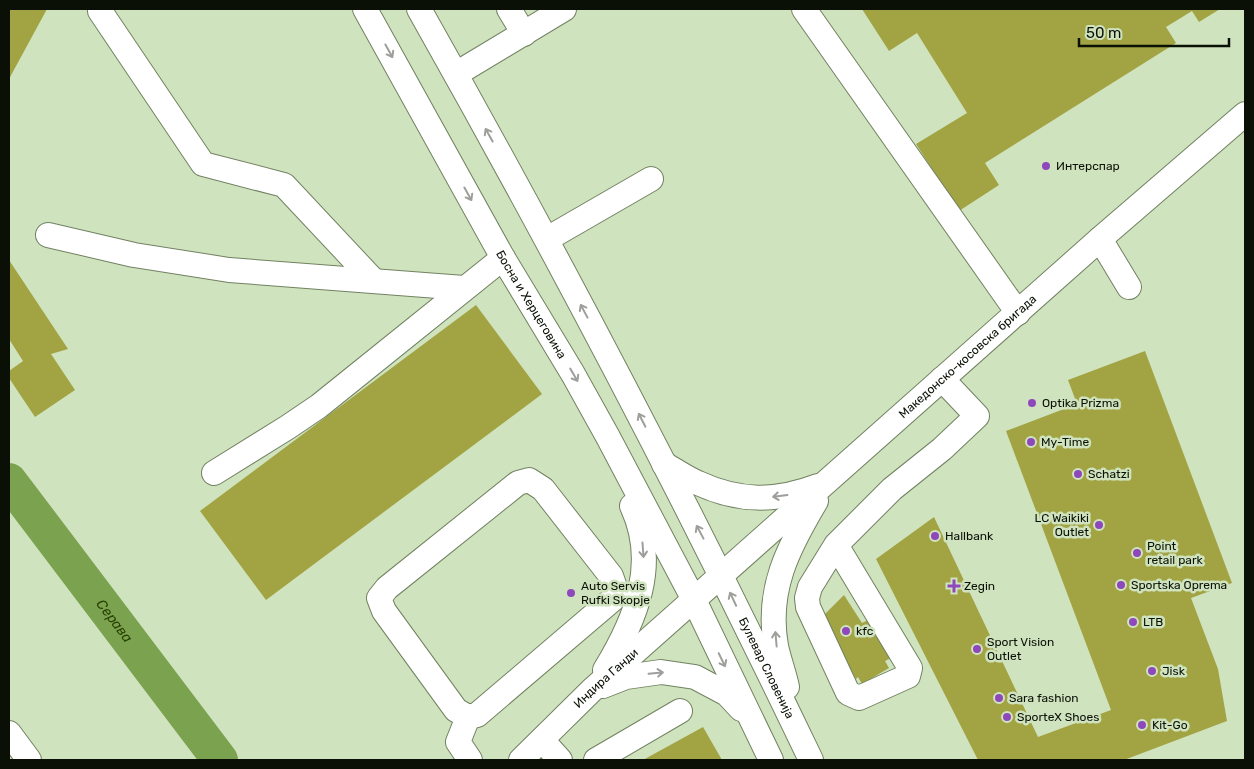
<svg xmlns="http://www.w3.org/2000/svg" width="1254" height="769" viewBox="0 0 1254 769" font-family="Rubik,sans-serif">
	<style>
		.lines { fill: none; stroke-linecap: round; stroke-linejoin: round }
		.river { stroke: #7ba24f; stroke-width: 36 }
		.building { fill: #a2a342 }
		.minor-casing { stroke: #718261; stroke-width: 26 }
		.minor { stroke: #fff; stroke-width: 24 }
		.oneway { stroke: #9d9f9b }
		.poi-dot { fill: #8f48bc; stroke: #d0e3bf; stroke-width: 2 }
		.labels { text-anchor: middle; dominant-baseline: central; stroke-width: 5; stroke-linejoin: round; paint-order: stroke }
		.poi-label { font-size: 12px; fill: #0a1005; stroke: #d0e3bf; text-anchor: start }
		.street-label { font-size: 12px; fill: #0a1005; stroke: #d0e3bf }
		.water-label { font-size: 14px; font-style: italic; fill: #284102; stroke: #d0e3bf }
	</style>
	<rect width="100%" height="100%" fill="#d0e3bf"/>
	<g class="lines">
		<path class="river" id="s1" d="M9 481 220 760"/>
	</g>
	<path class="building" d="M9 9H47L9 79Z
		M862 9H1220L1199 22 1192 11 1166 27 1176 43 985 163 999 185 959 211 916 144 967 113 917 33 889 51Z
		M9 260 68 349 51 354 75 390 35 417 9 378V371L23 361 9 339Z
		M476 305 542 394 266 600 200 511Z
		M1145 351 1232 583 1191 598 1218 669 1227 721 1124 760H978L876 559 934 517 1038 737 1111 710 1006 431 1077 404 1068 380Z
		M844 595 862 623 868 620 891 658 885 661 889 668 862 684 858 677 856 679 832 640 822 617Z
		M703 727 722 760H643Z"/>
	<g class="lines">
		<g class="minor-casing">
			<g id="minor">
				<path id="s2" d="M365 9 503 258 573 374 608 437 694 600 771 760"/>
				<path id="s3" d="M419 9C558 255 689 505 811 760"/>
				<path d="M509 9 524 34"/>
				<path d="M804 9 1018 313"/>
				<path d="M100 11 203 164 284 185 374 281"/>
				<path d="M456 74 564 9"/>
				<path d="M48 235 134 255 229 270 464 288"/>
				<path d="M547 239 651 179"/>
				<path d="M1100 239 1129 287"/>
				<path d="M664 464C675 470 686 478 698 483 739 502 776 502 818 486"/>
				<path d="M214 473 288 427 319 406 503 258"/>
				<path d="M529 480 543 489 611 576 616 590 613 599 477 715 468 717 456 710 384 611 379 598 387 588 518 483Z"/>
				<path d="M836 545 910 668 908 676 859 698 848 693 808 607 807 598 810 587 836 545 892 489 942 449 977 416 942 379"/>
				<path d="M605 670C636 619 659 564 632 506"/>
				<path d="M603 686 626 677 661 672 695 677 727 694 741 709"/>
				<path d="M787 687C784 673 779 660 776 646 766 590 788 548 816 501"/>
				<path d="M468 717 458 742 470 760"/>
				<path d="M9 733 29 760"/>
				<path d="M542 740 560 760"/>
				<path id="s4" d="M521 760 592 690 1100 239 1245 114"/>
				<path d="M596 760 680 711"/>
			</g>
		</g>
		<use href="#minor" class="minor"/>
	</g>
	<defs><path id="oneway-shaft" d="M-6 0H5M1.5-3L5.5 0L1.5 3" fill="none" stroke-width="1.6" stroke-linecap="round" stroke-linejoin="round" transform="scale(1.25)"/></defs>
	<g class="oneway">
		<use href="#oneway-shaft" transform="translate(389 51) rotate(61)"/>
		<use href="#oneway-shaft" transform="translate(489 135) rotate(-119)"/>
		<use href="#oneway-shaft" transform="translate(468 194) rotate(61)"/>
		<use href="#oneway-shaft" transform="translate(584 311) rotate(-118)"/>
		<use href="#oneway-shaft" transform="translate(574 375) rotate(60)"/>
		<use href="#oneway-shaft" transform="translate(642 420) rotate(-117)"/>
		<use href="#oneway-shaft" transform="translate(780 496) rotate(173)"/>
		<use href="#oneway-shaft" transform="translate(700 532) rotate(-118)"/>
		<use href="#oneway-shaft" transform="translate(643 550) rotate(86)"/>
		<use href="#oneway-shaft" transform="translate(733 599) rotate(-115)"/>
		<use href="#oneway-shaft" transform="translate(776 639) rotate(-95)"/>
		<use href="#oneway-shaft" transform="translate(722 660) rotate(64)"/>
		<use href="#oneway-shaft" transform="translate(656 673) rotate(-5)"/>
	</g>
	<g class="poi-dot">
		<circle cx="1046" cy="166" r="5"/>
		<circle cx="1032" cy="403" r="5"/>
		<circle cx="1031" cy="442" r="5"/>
		<circle cx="1078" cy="474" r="5"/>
		<circle cx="1099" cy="525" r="5"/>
		<circle cx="935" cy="536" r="5"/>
		<circle cx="1137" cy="553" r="5"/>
		<circle cx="1121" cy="585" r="5"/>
		<path d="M951.5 578.5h5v5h5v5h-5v5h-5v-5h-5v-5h5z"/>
		<circle cx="571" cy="593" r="5"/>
		<circle cx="1133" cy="622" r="5"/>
		<circle cx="846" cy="631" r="5"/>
		<circle cx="977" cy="649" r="5"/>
		<circle cx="1152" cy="671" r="5"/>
		<circle cx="999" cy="698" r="5"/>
		<circle cx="1007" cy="717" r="5"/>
		<circle cx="1142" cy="725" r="5"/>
	</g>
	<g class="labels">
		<g class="poi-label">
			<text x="1056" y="166">Интерспар</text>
			<text x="1042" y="403">Optika Prizma</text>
			<text x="1041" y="442">My-Time</text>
			<text x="1088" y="474">Schatzi</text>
			<text x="1089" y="518" text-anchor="end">LC Waikiki<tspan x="1089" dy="14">Outlet</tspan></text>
			<text x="945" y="536">Hallbank</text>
			<text x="1147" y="546">Point<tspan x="1147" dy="14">retail park</tspan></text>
			<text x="1131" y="585">Sportska Oprema</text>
			<text x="581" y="586">Auto Servis<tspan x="581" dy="14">Rufki Skopje</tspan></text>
			<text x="964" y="586">Zegin</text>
			<text x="1143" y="622">LTB</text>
			<text x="856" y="631">kfc</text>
			<text x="987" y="642">Sport Vision<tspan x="987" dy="14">Outlet</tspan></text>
			<text x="1162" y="671">Jisk</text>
			<text x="1009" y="698">Sara fashion</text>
			<text x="1017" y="717">SporteX Shoes</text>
			<text x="1152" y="725">Kit-Go</text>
		</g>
		<g class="street-label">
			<text stroke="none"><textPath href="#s2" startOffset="339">Босна и Херцеговина</textPath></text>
			<text stroke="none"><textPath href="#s4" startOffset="602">Македонско-косовска бригада</textPath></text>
			<text stroke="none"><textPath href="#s3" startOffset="745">Булевар Словенија</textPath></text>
			<text stroke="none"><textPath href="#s4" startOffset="118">Индира Ганди</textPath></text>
		</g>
		<g class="water-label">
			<text stroke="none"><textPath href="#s1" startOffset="175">Серава</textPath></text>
		</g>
	</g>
	<rect width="1254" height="769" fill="none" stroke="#0a1005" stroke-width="20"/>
	<path d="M1079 38v8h150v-8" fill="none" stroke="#0a1005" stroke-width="2.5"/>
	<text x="1086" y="38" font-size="15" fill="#0a1005" stroke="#d0e3bf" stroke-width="4" paint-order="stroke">50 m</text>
</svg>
